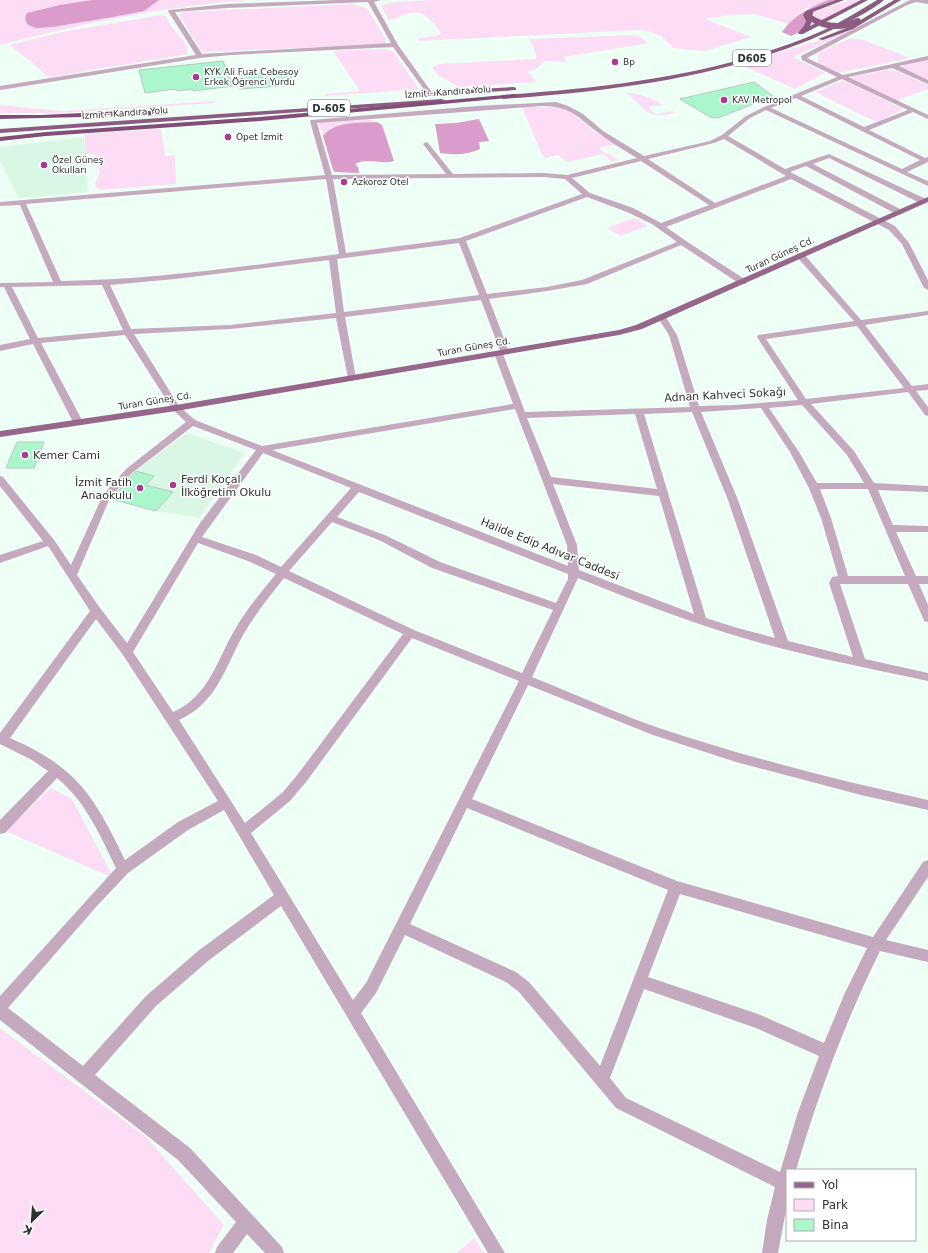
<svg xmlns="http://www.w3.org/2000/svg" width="928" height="1253" viewBox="0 0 928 1253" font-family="'DejaVu Sans',sans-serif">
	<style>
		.built { fill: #daf7e5 }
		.green { fill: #fdddf5 }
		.forest { fill: #d99ccb }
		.building { fill: #abf6cc; stroke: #b6cabe }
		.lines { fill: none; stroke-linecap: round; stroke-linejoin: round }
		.minor { fill: #c5a9be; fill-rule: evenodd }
		.primary { fill: #96668b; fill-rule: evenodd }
		.trunk { fill: #8d5a82; fill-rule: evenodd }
		.motorway { fill: #844d78; fill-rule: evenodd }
		.trunk-bridge { stroke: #8d5a82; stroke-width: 6 }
		.poi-dot { fill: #a93995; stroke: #fff; stroke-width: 1.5 }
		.labels { text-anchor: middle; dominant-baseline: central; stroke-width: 3; stroke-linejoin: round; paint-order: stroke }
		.far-poi-label { font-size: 9px; fill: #2c332f; stroke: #fff; text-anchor: start }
		.far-street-label { font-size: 9px; fill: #2c332f; stroke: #fff }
		.shield { fill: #fff; stroke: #6b706d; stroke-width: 1 }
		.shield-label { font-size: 10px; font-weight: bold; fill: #2c332f }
		.street-label { font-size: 11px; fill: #2c332f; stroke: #fff }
		.poi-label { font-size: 11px; fill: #2c332f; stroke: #fff; text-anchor: start }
	</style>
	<rect width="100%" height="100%" fill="#eefff5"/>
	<path class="built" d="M84 137 88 192 19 198 0 161V147Z
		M187 433 245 453 199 518 156 511 111 498 138 469Z"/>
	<path class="green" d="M0 0H249C165 6 81 24 0 45Z
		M435 0H827L813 8H806L788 24 754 14 730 15 705 19 751 37 705 51 690 50 674 48 661 36 648 31 637 30 419 41 417 40 419 38 437 36 441 33C432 20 422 7 404 15 398 17 396 20 389 20L381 6C392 0 421 1 435 0Z
		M849 0H861L820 22 811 15 814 12Z
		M352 4 367 8 386 39V42L383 44 205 52 201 50 179 15 184 12Z
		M161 15 166 16C168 19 169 24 172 27 178 35 189 43 188 54L50 77 46 75 28 59 9 45 62 32Z
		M854 29 793 57 825 73 795 89 741 65Z
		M633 35 641 37 648 43 563 57 568 62 545 61 535 70 527 71 537 82 459 87 439 76 432 67 439 64 536 59V54L530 39Z
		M851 38 864 40 910 58 838 73 818 64V55L820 52Z
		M385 49 393 51 419 89 325 96V94L360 91 333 51Z
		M928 60V80L901 67 903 65Z
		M886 70 897 71 928 85V89L897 100 852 80 850 77Z
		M842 81 848 82 901 108 902 110 876 122 815 92Z
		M626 93C641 93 651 98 663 105L648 107 656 114 673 111 675 113C645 119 648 110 626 93Z
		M215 101 216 102 214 103 59 113H0V105L63 111Z
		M522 107H556L569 110 593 131 618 144 599 148 606 154 609 153 618 160 612 162 603 154 568 162 558 155 546 158 542 155Z
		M366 119 377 122 356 123 327 131 323 136 319 124 321 122Z
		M161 129 165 156 175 155 176 184 101 190 96 188 95 183 100 173 94 154H85V134Z
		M635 218 648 226 620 236 607 228Z
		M51 788 72 799 111 873 109 876 5 831Z
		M0 1028 146 1137 224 1225 209 1253H0Z
		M474 1238 484 1253H457Z"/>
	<path class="forest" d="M92 0H159L144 11 113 17 52 27 35 28 27 24 25 18 27 13 60 5Z
		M828 0H837L810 10C807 24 805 31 791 36L782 32C794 15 809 8 828 0Z
		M479 119 489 141 479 142 480 149C467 155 454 155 440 153L435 124 456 123Z
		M377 122 382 125 394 161C381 165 368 157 355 164L358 167 359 173 335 172 333 170 323 136C334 121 360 123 377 122Z"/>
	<path class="building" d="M223 61 233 86 193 91V89L177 91 176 89 145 93 139 70Z
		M291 72 293 85 240 89 238 75Z
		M754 82 773 96 718 118 710 117 680 99Z
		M17 442H44L34 468H6Z
		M136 471 154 476 146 485 173 492 156 511 111 499Z"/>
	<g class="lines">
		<path class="minor" d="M338 0H381L374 2 398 45 433 94 432 95H428L393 47 231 55 200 58 0 90V86L196 55 168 11 169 10 227 4ZM368 2 391 43 202 54 175 12 227 8Z
			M910 0H928V4L916 2 907 5 807 58 843 75 928 56V60L899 66 928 80V84L892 68 848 77 928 115V119L913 112 869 130 925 158 928 157V162L907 172 928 181V186L766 110 750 118 728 136 785 169 829 154 926 199V203H920L829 158 813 164 902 210V214H896L806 166 790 172 895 226 909 243 928 280V290L924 288 902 244 889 230 791 179 666 227 689 243 746 280V284H740L681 245 587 284 547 291 489 299 509 352 508 354H503L525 412 690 407 669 335 658 318 662 316H665L677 335 699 406 735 405 798 400 757 337 758 335 854 321 797 257V253H803L861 320 928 311V315L865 325 912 386 928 384V390L916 391 928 407V416L925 415 908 392 811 404 854 451 874 483 928 486V492L878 490 893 525 928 526V532H896L916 576H928V584H919L928 605V622L924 621 923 618 908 584H840L865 659 928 673V681C862 667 794 654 730 634 678 618 628 598 578 578L532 677C575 694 618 714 662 729 749 758 838 780 928 800V810L861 795 736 762 653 735 528 685 472 799 677 881 873 937 923 862 928 860V877L886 940 928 950V962L880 951C845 1022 818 1095 796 1170H787V1205L778 1253H762L767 1220 775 1187 616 1108 519 992 506 982 405 935 376 993 361 1013 505 1253H488L281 906 208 961 156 1006 95 1075 190 1148 282 1247 284 1253H265L247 1234 233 1253H215L217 1247 236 1222 178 1160 0 1020V996L116 868C100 835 86 802 57 778L5 833 0 834V820L48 771 32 760 0 744V733L90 611 48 546 0 563V555L43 541 0 486V476L3 477 54 540 71 565 103 495 126 469 186 422 173 410 125 335 41 343 83 422 78 425 73 422 33 344 0 351V345L30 339 4 287H0V283L53 282 20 205 0 206V202L325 175 310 121 311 120 477 106 556 102 568 106 583 114 603 131 644 156 710 141 722 135 746 116 764 107 837 77 802 60 801 56ZM842 79 908 110 864 127 801 96ZM796 98 920 160 902 169 771 108ZM542 106C572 106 578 118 600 134 612 143 624 150 637 158L567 175 544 173 453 174 428 143 426 142 423 144 446 174 332 175 317 123ZM724 139 786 176 715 203 648 159 714 143ZM641 161 709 205 661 223 633 208 590 193 572 178ZM544 177 565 179 582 194 460 238 346 253 333 179ZM326 179 339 254C246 266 154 280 61 281L26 204ZM587 197 627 212 652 224 677 242 582 280 547 287 487 294 466 241ZM459 243 479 295 344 312 337 259ZM329 260 336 313 230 325 131 329 110 285 175 279ZM102 285 123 330 38 338 12 287ZM481 300 500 351H495L494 353 513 404 262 446 195 420 179 406 134 334 230 329 336 318 348 378 352 381 356 378 345 317ZM857 326 904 388 806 399 766 339ZM802 405 847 455 864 483H817L799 452 769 408ZM761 408 790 452 809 488 821 518 838 576 832 577 829 583 853 657 788 641 738 500 701 412ZM515 409 567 545 568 566 272 450ZM692 412 728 500 775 638 734 627 706 618 644 414ZM635 414 657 489 551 477 527 418ZM193 426 256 450 200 523 127 643 100 608 77 575 110 498 132 473ZM263 453 351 488 281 567 256 555 202 537ZM553 484 659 496 694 614 579 570 577 545ZM820 489H868L905 576H848L831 518ZM359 492 568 574V579L556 603 440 562 387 536 337 517ZM332 522 379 540 432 568 553 610 522 673 414 630 289 571ZM198 543 248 561 276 574C261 592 246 610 234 631 217 661 208 697 173 712L133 652ZM284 578 403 634 298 774 282 793 245 823 179 720C216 704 225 668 243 635 255 614 270 596 284 578ZM96 619 123 655 218 801 178 822 125 860C94 796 77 767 10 738ZM412 638 519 681 366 983 353 1000 251 833 290 801 306 782ZM467 808 668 890 600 1066 529 982 516 972 410 924ZM224 810 274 895 198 951 146 996 83 1066 8 1008 96 907 128 873 188 830ZM680 894 867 948 844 995 824 1043 758 1014 648 977ZM644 989 756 1028 819 1056 798 1112 780 1172 626 1098 610 1078Z"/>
		<path class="primary" d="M928 197V202L642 329 619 335 176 411 0 437V431L176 405 619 330 636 325Z"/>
		<path class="trunk" d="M836 0H844L810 13 809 15 812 21 810 26 861 0H868L803 34H799L798 33 804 26 806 21 803 15 806 11Z
			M877 0H884C868 14 832 30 812 39 713 79 608 91 503 99L500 97 503 95C612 87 721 75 822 31 841 22 859 11 877 0Z
			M894 0H901L853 29 823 40 818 39 849 27Z
			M514 87 516 88V90L412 97 409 95 412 93Z
			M442 99 445 101 444 102 0 133V129Z"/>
		<path class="motorway" d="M515 94 518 96 517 97 260 121 46 136 0 141V137L46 132 260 117Z
			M124 111H165L168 113 165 115 0 119V115H41Z"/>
		<path class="trunk-bridge" d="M810 13 809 17C824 27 841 29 858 21"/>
	</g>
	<g class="poi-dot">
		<circle cx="615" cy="62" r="4"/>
		<circle cx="196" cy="77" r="4"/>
		<circle cx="724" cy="100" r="4"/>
		<circle cx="228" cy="137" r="4"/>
		<circle cx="44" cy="165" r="4"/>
		<circle cx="344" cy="182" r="4"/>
		<circle cx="25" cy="455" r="4"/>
		<circle cx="173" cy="485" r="4"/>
		<circle cx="140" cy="488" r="4"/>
	</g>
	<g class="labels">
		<g class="far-poi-label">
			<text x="623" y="62">Bp</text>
			<text x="204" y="72">KYK Ali Fuat Cebesoy<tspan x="204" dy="10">Erkek Öğrenci Yurdu</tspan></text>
			<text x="732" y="100">KAV Metropol</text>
			<text x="236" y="137">Opet İzmit</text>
			<text x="52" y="160">Özel Güneş<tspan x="52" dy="10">Okulları</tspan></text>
			<text x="352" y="182">Azkoroz Otel</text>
		</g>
		<g class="far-street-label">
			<text transform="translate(448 92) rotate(-4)">İzmit - Kandıra Yolu</text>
			<text transform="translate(125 113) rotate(-4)">İzmit - Kandıra Yolu</text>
			<text transform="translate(780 255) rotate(-25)">Turan Güneş Cd.</text>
			<text transform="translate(474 347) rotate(-10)">Turan Güneş Cd.</text>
			<text transform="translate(155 401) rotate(-9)">Turan Güneş Cd.</text>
		</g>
		<g class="shield">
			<rect x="733" y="50" width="38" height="16" rx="3"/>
			<rect x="308" y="100" width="42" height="16" rx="3"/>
		</g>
		<g class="shield-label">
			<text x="752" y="58">D605</text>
			<text x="329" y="108">D-605</text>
		</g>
		<g class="street-label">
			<text transform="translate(725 395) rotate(-3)">Adnan Kahveci Sokağı</text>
			<text transform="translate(550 549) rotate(22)">Halide Edip Adıvar Caddesi</text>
		</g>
		<g class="poi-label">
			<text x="33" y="455">Kemer Cami</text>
			<text x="181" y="479">Ferdi Koçal<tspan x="181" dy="13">İlköğretim Okulu</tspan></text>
			<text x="132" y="482" text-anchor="end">İzmit Fatih<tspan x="132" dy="13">Anaokulu</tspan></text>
		</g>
	</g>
	<rect x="786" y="1169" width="130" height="72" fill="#ffffff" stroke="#abadac"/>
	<rect x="794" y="1182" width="20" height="6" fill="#96668b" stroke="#abadac"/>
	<text x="822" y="1189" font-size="12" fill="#2c332f">Yol</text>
	<rect x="794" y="1199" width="20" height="12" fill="#fdddf5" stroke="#abadac"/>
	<text x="822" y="1209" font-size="12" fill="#2c332f">Park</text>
	<rect x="794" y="1219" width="20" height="12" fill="#abf6cc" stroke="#abadac"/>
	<text x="822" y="1229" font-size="12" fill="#2c332f">Bina</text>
	<g transform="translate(32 1221) rotate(205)" stroke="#ffffff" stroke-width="3" paint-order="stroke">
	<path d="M0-3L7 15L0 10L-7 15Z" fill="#2c332f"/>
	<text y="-6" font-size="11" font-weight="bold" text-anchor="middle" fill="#2c332f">K</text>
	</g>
</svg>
